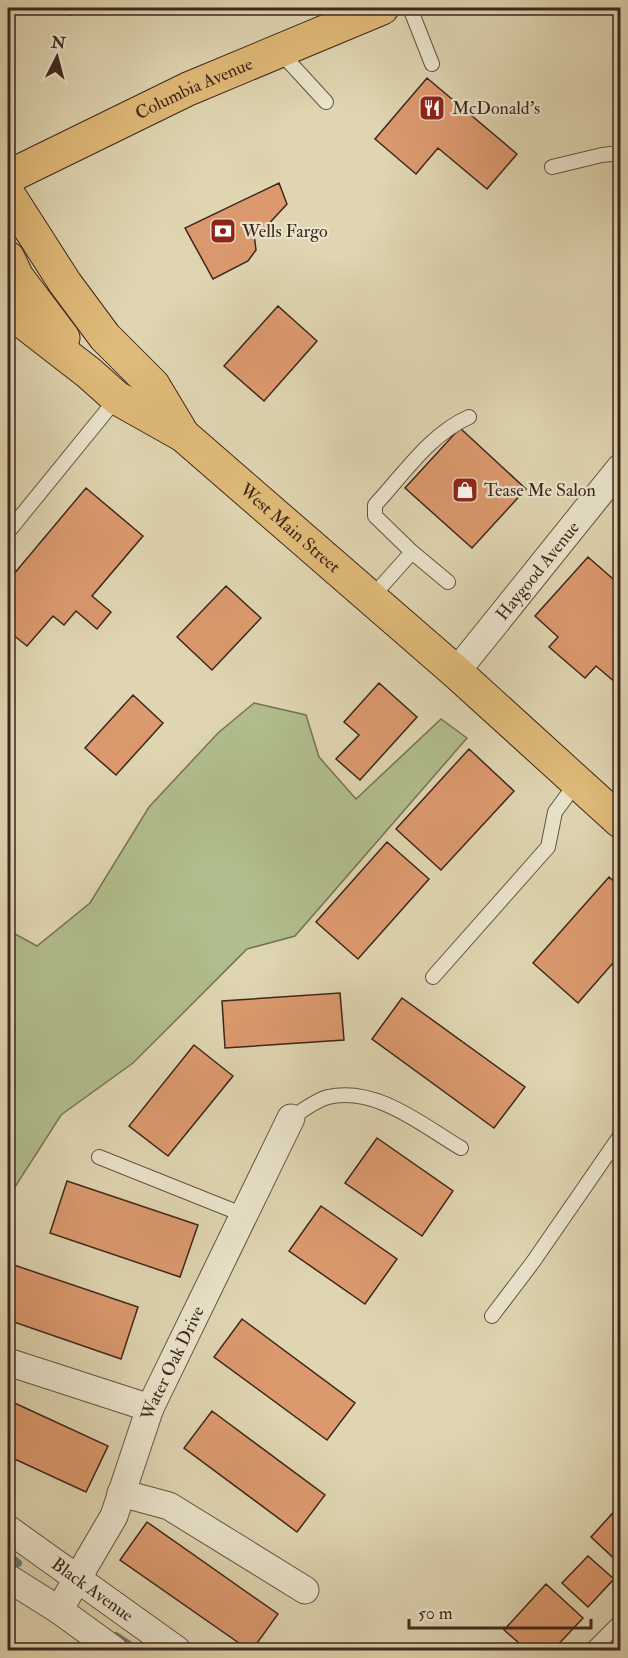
<svg xmlns="http://www.w3.org/2000/svg" width="628" height="1658" viewBox="0 0 628 1658" font-family="'IM FELL Double Pica',serif">
	<style>
		.green { fill: #b1bd8c; stroke: #787254; stroke-width: 1.5 }
		.lines { fill: none; stroke-linecap: round; stroke-linejoin: round }
		.stream { stroke: #717e72; stroke-width: 8 }
		.building { fill: #dc996e; stroke: #3e261c; stroke-width: 1.5 }
		.lane-casing { stroke: #665241; stroke-width: 16 }
		.street-casing { stroke: #665241; stroke-width: 29 }
		.primary-casing { stroke: #3e261c; stroke-width: 35 }
		.lane { stroke: #eae4cc; stroke-width: 14 }
		.street { stroke: #eae4cc; stroke-width: 27 }
		.primary { stroke: #e0ba78; stroke-width: 33 }
		.labels { text-anchor: middle; dominant-baseline: central; stroke-width: 4.5; stroke-linejoin: round; paint-order: stroke }
		.street-label { font-size: 18px; fill: #3e261c; stroke: #eae4cc }
		.poi-label { font-size: 18px; fill: #3e261c; stroke: #eae4cc; text-anchor: start }
	</style>
	<rect width="100%" height="100%" fill="#dfd5b1"/>
	<filter id="stains"><feTurbulence type="fractalNoise" baseFrequency=".00333" numOctaves="4"/><feColorMatrix values="0 0 0 0 .2 0 0 0 0 .09 0 0 0 0 .02 0 0 0 .5 -.17"/></filter>
	<radialGradient id="worn" r=".72"><stop offset=".6" stop-color="#630" stop-opacity="0"/><stop offset="1" stop-color="#630" stop-opacity=".3"/></radialGradient>
	<path class="green" d="M254 703 306 715 319 757 356 799 441 719 467 738 295 936 247 949 133 1063 61 1115 8 1198V930L37 946 90 903 149 807 218 733Z"/>
	<g class="lines">
		<path class="stream" d="M8 1555 18 1563
			M116 1636 137 1650"/>
	</g>
	<path class="building" d="M67 8H86L70 15Z
		M427 78 517 154 487 189 438 148 416 174 375 139Z
		M279 183 287 204 265 228 254 234 256 250 248 261 213 279 185 228Z
		M278 306 317 341 264 401 224 366Z
		M460 428 526 489 472 548 405 488Z
		M86 488 143 536 92 596 111 612 97 629 76 611 64 625 53 616 27 646 12 634 8 640V581Z
		M588 557 620 585V677L616 683 596 666 585 678 549 647 558 637 535 616Z
		M226 586 261 618 212 670 177 637Z
		M379 683 417 717 360 780 336 759 359 735 344 722Z
		M133 695 163 723 116 775 85 748Z
		M469 749 514 791 441 870 396 829Z
		M387 842 429 879 358 959 316 922Z
		M609 877 620 887V955L578 1003 533 963Z
		M340 993 344 1040 225 1048 222 1001Z
		M402 998 525 1087 494 1128 372 1039Z
		M194 1045 233 1076 168 1156 129 1126Z
		M377 1138 453 1191 422 1236 345 1183Z
		M67 1181 198 1225 180 1277 50 1233Z
		M321 1206 397 1259 365 1304 289 1251Z
		M8 1263 138 1307 121 1359 8 1320Z
		M242 1319 355 1403 327 1440 214 1357Z
		M8 1400 108 1446 86 1492 8 1456Z
		M212 1411 325 1495 297 1532 184 1448Z
		M620 1505V1564L591 1537Z
		M147 1522 278 1614 252 1650H249L120 1560Z
		M588 1556 614 1579 588 1607 562 1583Z
		M546 1584 583 1618 553 1650H527L504 1630Z"/>
	<g class="lines">
		<g class="lane-casing">
			<path id="lane" d="M410 8 432 64
				M280 52 326 102
				M552 167 602 155 620 153
				M8 532 117 398
				M412 552 448 582
				M370 599 412 552 375 516V505C403 475 430 434 469 417
				M433 977 548 847 555 812 577 782
				M291 1118C302 1111 316 1100 328 1097 376 1086 422 1125 461 1148
				M99 1157 244 1215
				M492 1316 533 1262 620 1136
				M592 1650 620 1622"/>
		</g>
		<g class="street-casing">
			<g id="street">
				<path id="s1" d="M456 672 620 468"/>
				<path d="M8 1362 150 1408"/>
				<path d="M121 1493 169 1506 305 1590"/>
				<path id="s2" d="M8 1529 177 1650"/>
				<path d="M8 1578 59 1610 114 1650"/>
				<path id="s3" d="M59 1610 114 1516 150 1408 291 1118"/>
			</g>
		</g>
		<g class="primary-casing">
			<g id="primary">
				<path id="s4" d="M8 177 188 89 382 8"/>
				<path id="s5" d="M8 194 65 283 105 337 153 385 183 435 456 672 620 821"/>
				<path d="M8 258 17 277 63 338"/>
				<path d="M8 313 22 321 89 373 117 398 181 434"/>
			</g>
		</g>
		<use href="#lane" class="lane"/>
		<use href="#street" class="street"/>
		<use href="#primary" class="primary"/>
	</g>
	<defs>
		<g id="restaurant-square" transform="scale(1.35)"><rect x="-9" y="-9" width="18" height="18" rx="4" fill="#8f2418" stroke="#eae4cc"/><path d="M-5-6h1v4h1v-4h1v4h1v-4h1v5L-1.5 .5V6h-2V.5L-5-1ZM5-6V6H3V1.5H1.5Q1.5-4 5-6Z" fill="#fff"/></g>
		<g id="bank-square" transform="scale(1.35)"><rect x="-9" y="-9" width="18" height="18" rx="4" fill="#8f2418" stroke="#eae4cc"/><path d="M-6-4H6V4H-6ZM0-2.3a2.3 2.3 0 1 0 0 4.6a2.3 2.3 0 1 0 0-4.6Z" fill="#fff"/></g>
		<g id="shop-square" transform="scale(1.35)"><rect x="-9" y="-9" width="18" height="18" rx="4" fill="#8f2418" stroke="#eae4cc"/><path d="M-5-2.5h2.3a2.7 3.5 0 0 1 5.4 0H5L5.5 6h-11ZM-1.5-2.5h3a1.5 2.3 0 0 0-3 0Z" fill="#fff"/></g>
	</defs>
	<g fill-rule="evenodd">
		<use href="#restaurant-square" x="432" y="108"/>
		<use href="#bank-square" x="223" y="231"/>
		<use href="#shop-square" x="465" y="490"/>
	</g>
	<g class="labels">
		<g class="street-label">
			<text stroke="none"><textPath href="#s4" startOffset="206">Columbia Avenue</textPath></text>
			<text stroke="none"><textPath href="#s5" startOffset="441">West Main Street</textPath></text>
			<text stroke="none"><textPath href="#s1" startOffset="130">Haygood Avenue</textPath></text>
			<text stroke="none"><textPath href="#s3" startOffset="273">Water Oak Drive</textPath></text>
			<text stroke="none"><textPath href="#s2" startOffset="104">Black Avenue</textPath></text>
		</g>
		<g class="poi-label">
			<text x="452" y="108">McDonald's</text>
			<text x="242" y="231">Wells Fargo</text>
			<text x="484" y="490">Tease Me Salon</text>
		</g>
	</g>
	<rect width="628" height="1658" fill="none" stroke="#dfd5b1" stroke-width="30"/>
	<rect x="9" y="9" width="610" height="1640" fill="none" stroke="#3e261c" stroke-width="3"/>
	<rect x="15" y="15" width="598" height="1628" fill="none" stroke="#3e261c" stroke-width="1.5"/>
	<g transform="translate(57 57) rotate(6)" stroke="#eae4cc" stroke-width="4.5" paint-order="stroke">
	<path d="M0-4.5L10 22L0 15L-10 22Z" fill="#3e261c"/>
	<text y="-9" font-size="16" font-weight="bold" text-anchor="middle" fill="#3e261c">N</text>
	</g>
	<path d="M409 1619v9h182v-9" fill="none" stroke="#3e261c" stroke-width="3"/>
	<text x="418" y="1619" font-size="18" fill="#3e261c" stroke="#eae4cc" stroke-width="4.5" paint-order="stroke">50 m</text>
	<rect width="100%" height="100%" filter="url(#stains)"/>
	<rect width="100%" height="100%" fill="url(#worn)"/>
</svg>
